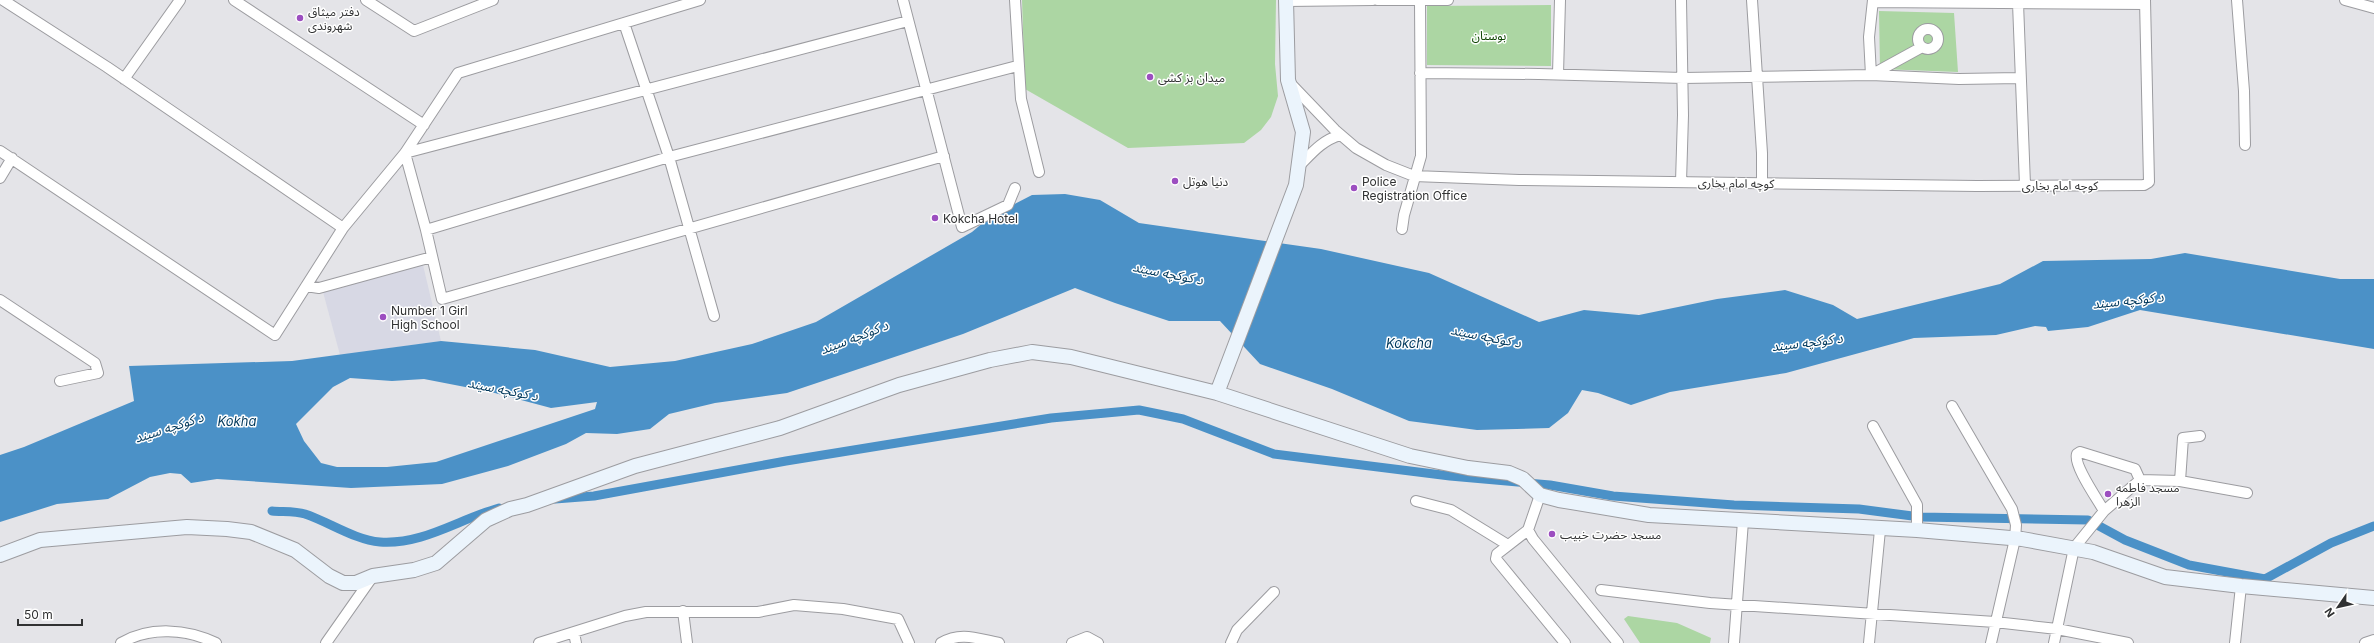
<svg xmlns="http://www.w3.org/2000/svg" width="2374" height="643" viewBox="0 0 2374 643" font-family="Inter,'Noto Sans Arabic',sans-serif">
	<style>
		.built { fill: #d7d8e4 }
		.green { fill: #acd6a3 }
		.water { fill: #4b91c7; fill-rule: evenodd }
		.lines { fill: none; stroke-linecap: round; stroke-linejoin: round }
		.canal { stroke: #4b91c7; stroke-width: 9 }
		.street-casing { stroke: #9c9ca0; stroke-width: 12 }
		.secondary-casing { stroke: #9c9ca0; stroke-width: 16 }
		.street { stroke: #fff; stroke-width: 10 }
		.secondary { stroke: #ebf4fc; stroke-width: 14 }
		.poi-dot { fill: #9c4ec0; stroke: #fff; stroke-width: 1.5 }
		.labels { text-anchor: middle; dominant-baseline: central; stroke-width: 3; stroke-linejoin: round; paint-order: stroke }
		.poi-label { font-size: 12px; fill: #313233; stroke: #fff; text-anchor: start }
		.park-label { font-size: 12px; fill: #0d4300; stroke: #fff }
		.street-label { font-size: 12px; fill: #313233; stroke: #fff }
		.water-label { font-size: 13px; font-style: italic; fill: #00385c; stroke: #fff }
	</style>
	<rect width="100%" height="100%" fill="#e4e4e8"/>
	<path class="built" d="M423 265 441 341 340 355 323 292Z"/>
	<path class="green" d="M1022 0H1276L1275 64 1278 96 1271 117 1261 130 1244 143 1128 148 1025 89Z
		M1551 5V66L1427 65V6Z
		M1879 11 1954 13 1958 72 1880 69Z
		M1628 616 1677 623 1711 638 1710 643H1640L1624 619Z"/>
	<path class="water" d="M1065 194 1100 200 1139 223 1321 249 1429 273 1539 322 1584 310 1639 315 1717 299 1785 290 1833 305 1857 319 2000 284 2043 261 2151 259 2185 253 2340 279H2374V349L2140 310 2088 327 2048 331 2046 327 2035 326 1996 335 1914 338 1786 373 1670 392 1631 405 1598 393 1582 390 1568 413 1549 428 1477 430 1409 421 1332 389 1260 364 1220 321H1169L1115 303 1075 288 963 334 787 393 715 403 669 414 650 429 617 434 586 433 566 444 508 466 442 484 351 488 217 479 191 483 181 474 170 473 150 477 108 499 57 504 0 522V455L24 447 134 401 129 366 292 361 441 341 535 350 610 367 675 361 752 344 816 322 972 232 991 216 1032 195ZM350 378 392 381 424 379 491 392 551 408 597 402 595 409 436 462 387 467H337L321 463 304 441 296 424 333 387Z"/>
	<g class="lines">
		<path class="canal" d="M555 499 594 496 786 461 1051 418 1139 410 1183 419 1274 454 1450 476 1550 485 1613 496 1734 505 1859 509 1920 517 2088 520 2125 540 2189 565 2265 579 2331 543 2374 526
			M272 511C282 512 295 511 305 514 329 522 355 540 380 542 423 545 459 519 499 508"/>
		<g class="street-casing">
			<path id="street" d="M3 0 107 67 343 228
				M234 0 424 125
				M366 0 414 31 493 0
				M903 0 962 227 1008 205 1015 188
				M1015 0 1021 99 1039 172
				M1377 0H1448
				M1752 0 1762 153V183
				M1873 0 1869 37 1871 75 1922 47
				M2237 0 2244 91 2245 145
				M2345 0 2374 8
				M1286 1 1373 0
				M1873 2 2145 4
				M2018 3 2025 185
				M908 21 405 153 426 230 669 157 1017 66
				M624 23 669 157 714 316
				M1918 39a10 10 0 1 1 20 0a10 10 0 1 1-20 0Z
				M1420 73 1539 74 1683 78 1871 75 1959 79 2019 78
				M1558 74 1560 0
				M124 79 180 0
				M1289 82 1335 130 1356 148 1386 165 1414 176 1519 180 1977 186 2144 185 2149 182 2145 0
				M0 151 275 335 343 228 405 153 458 73 700 0
				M1298 167C1312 153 1321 141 1340 135
				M0 178 12 158
				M1681 182 1683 115 1681 0
				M1402 229 1404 215 1421 156 1420 1
				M426 230 442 299 944 156
				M306 286 319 288 432 257
				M0 300 95 363 98 373 60 381
				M1952 406 2012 509 2016 525 2015 539 1991 643
				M1873 426 1917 505V530
				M2180 481 2183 438 2200 436
				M1540 495 1528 530 1497 554 1496 559 1565 643
				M1416 501 1451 510 1508 545
				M2104 511C2098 500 2073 465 2077 454L2080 452 2135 469 2140 480
				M1528 530 1533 539 1618 643
				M1601 590 1710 603 1995 622 2057 629 2128 643
				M683 611 687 643
				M574 633 576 643
				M121 643C150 626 187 629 216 643
				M326 643 373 576
				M539 643 625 616 646 612H758L794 605 843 609 898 619 909 643
				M941 643C961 631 978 639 999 643
				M1072 643 1087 637 1098 643
				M1231 643 1237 630 1274 592
				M1734 643 1743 521
				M1869 643 1880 530
				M2054 643 2074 548 2104 511 2140 480 2180 481 2247 493
				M2235 643 2241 586
				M2365 643 2374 640"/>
		</g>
		<g class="secondary-casing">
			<path id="secondary" d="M1217 393 1296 185 1303 132 1288 80 1286 0
				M0 555 40 540 187 527 227 529 251 532 295 550 329 576 343 583H356L373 576 414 570 436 563 486 520 510 509 527 505 635 466 780 428 899 385 990 360 1032 352 1071 357 1217 393 1410 456 1468 468 1509 473 1523 479 1540 495 1559 500 1649 515 1917 530 2022 539 2093 552 2165 577 2241 586 2374 598"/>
		</g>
		<use href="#street" class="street"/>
		<use href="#secondary" class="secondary"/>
	</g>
	<g class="poi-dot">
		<circle cx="300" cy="18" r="4"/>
		<circle cx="1150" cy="77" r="4"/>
		<circle cx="1175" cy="181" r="4"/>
		<circle cx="1354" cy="188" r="4"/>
		<circle cx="935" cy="218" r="4"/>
		<circle cx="383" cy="317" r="4"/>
		<circle cx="2108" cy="494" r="4"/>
		<circle cx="1552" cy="534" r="4"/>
	</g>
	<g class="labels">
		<g class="poi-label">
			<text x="308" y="11">دفتر میثاق<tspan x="308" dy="14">شهروندی</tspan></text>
			<text x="1158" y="77">میدان بز کشی</text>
			<text x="1183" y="181">دنیا هوتل</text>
			<text x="1362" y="181">Police<tspan x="1362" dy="14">Registration Office</tspan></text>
			<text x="943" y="218">Kokcha Hotel</text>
			<text x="391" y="310">Number 1 Girl<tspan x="391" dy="14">High School</tspan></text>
			<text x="2116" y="487">مسجد فاطمه<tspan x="2116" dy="14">الزهرا</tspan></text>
			<text x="1560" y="534">مسجد حضرت خبیب</text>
		</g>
		<g class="park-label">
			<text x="1489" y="35">بوستان</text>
		</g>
		<g class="street-label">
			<text transform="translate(1736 183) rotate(1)">کوچه امام بخاری</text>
			<text x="2060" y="185">کوچه امام بخاری</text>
		</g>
		<g class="water-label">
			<text transform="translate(1168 273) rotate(11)">د کوکچه سیند</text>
			<text transform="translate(2128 300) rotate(-6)">د کوکچه سیند</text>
			<text transform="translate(1486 336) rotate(11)">د کوکچه سیند</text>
			<text transform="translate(854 337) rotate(-21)">د کوکچه سیند</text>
			<text transform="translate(1807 342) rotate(-7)">د کوکچه سیند</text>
			<text x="1409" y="343">Kokcha</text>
			<text transform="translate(503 389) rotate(11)">د کوکچه سیند</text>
			<text x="237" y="421">Kokha</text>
			<text transform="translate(169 427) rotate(-18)">د کوکچه سیند</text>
		</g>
	</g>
	<g transform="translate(2338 607) rotate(236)" stroke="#ffffff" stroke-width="3" paint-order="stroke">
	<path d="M0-3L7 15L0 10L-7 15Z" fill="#313233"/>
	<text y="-6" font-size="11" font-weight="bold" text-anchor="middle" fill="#313233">N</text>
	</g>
	<path d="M18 619v6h64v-6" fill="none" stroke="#313233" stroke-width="2"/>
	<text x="24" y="619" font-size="12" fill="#313233" stroke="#ffffff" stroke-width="3" paint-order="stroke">50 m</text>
</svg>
